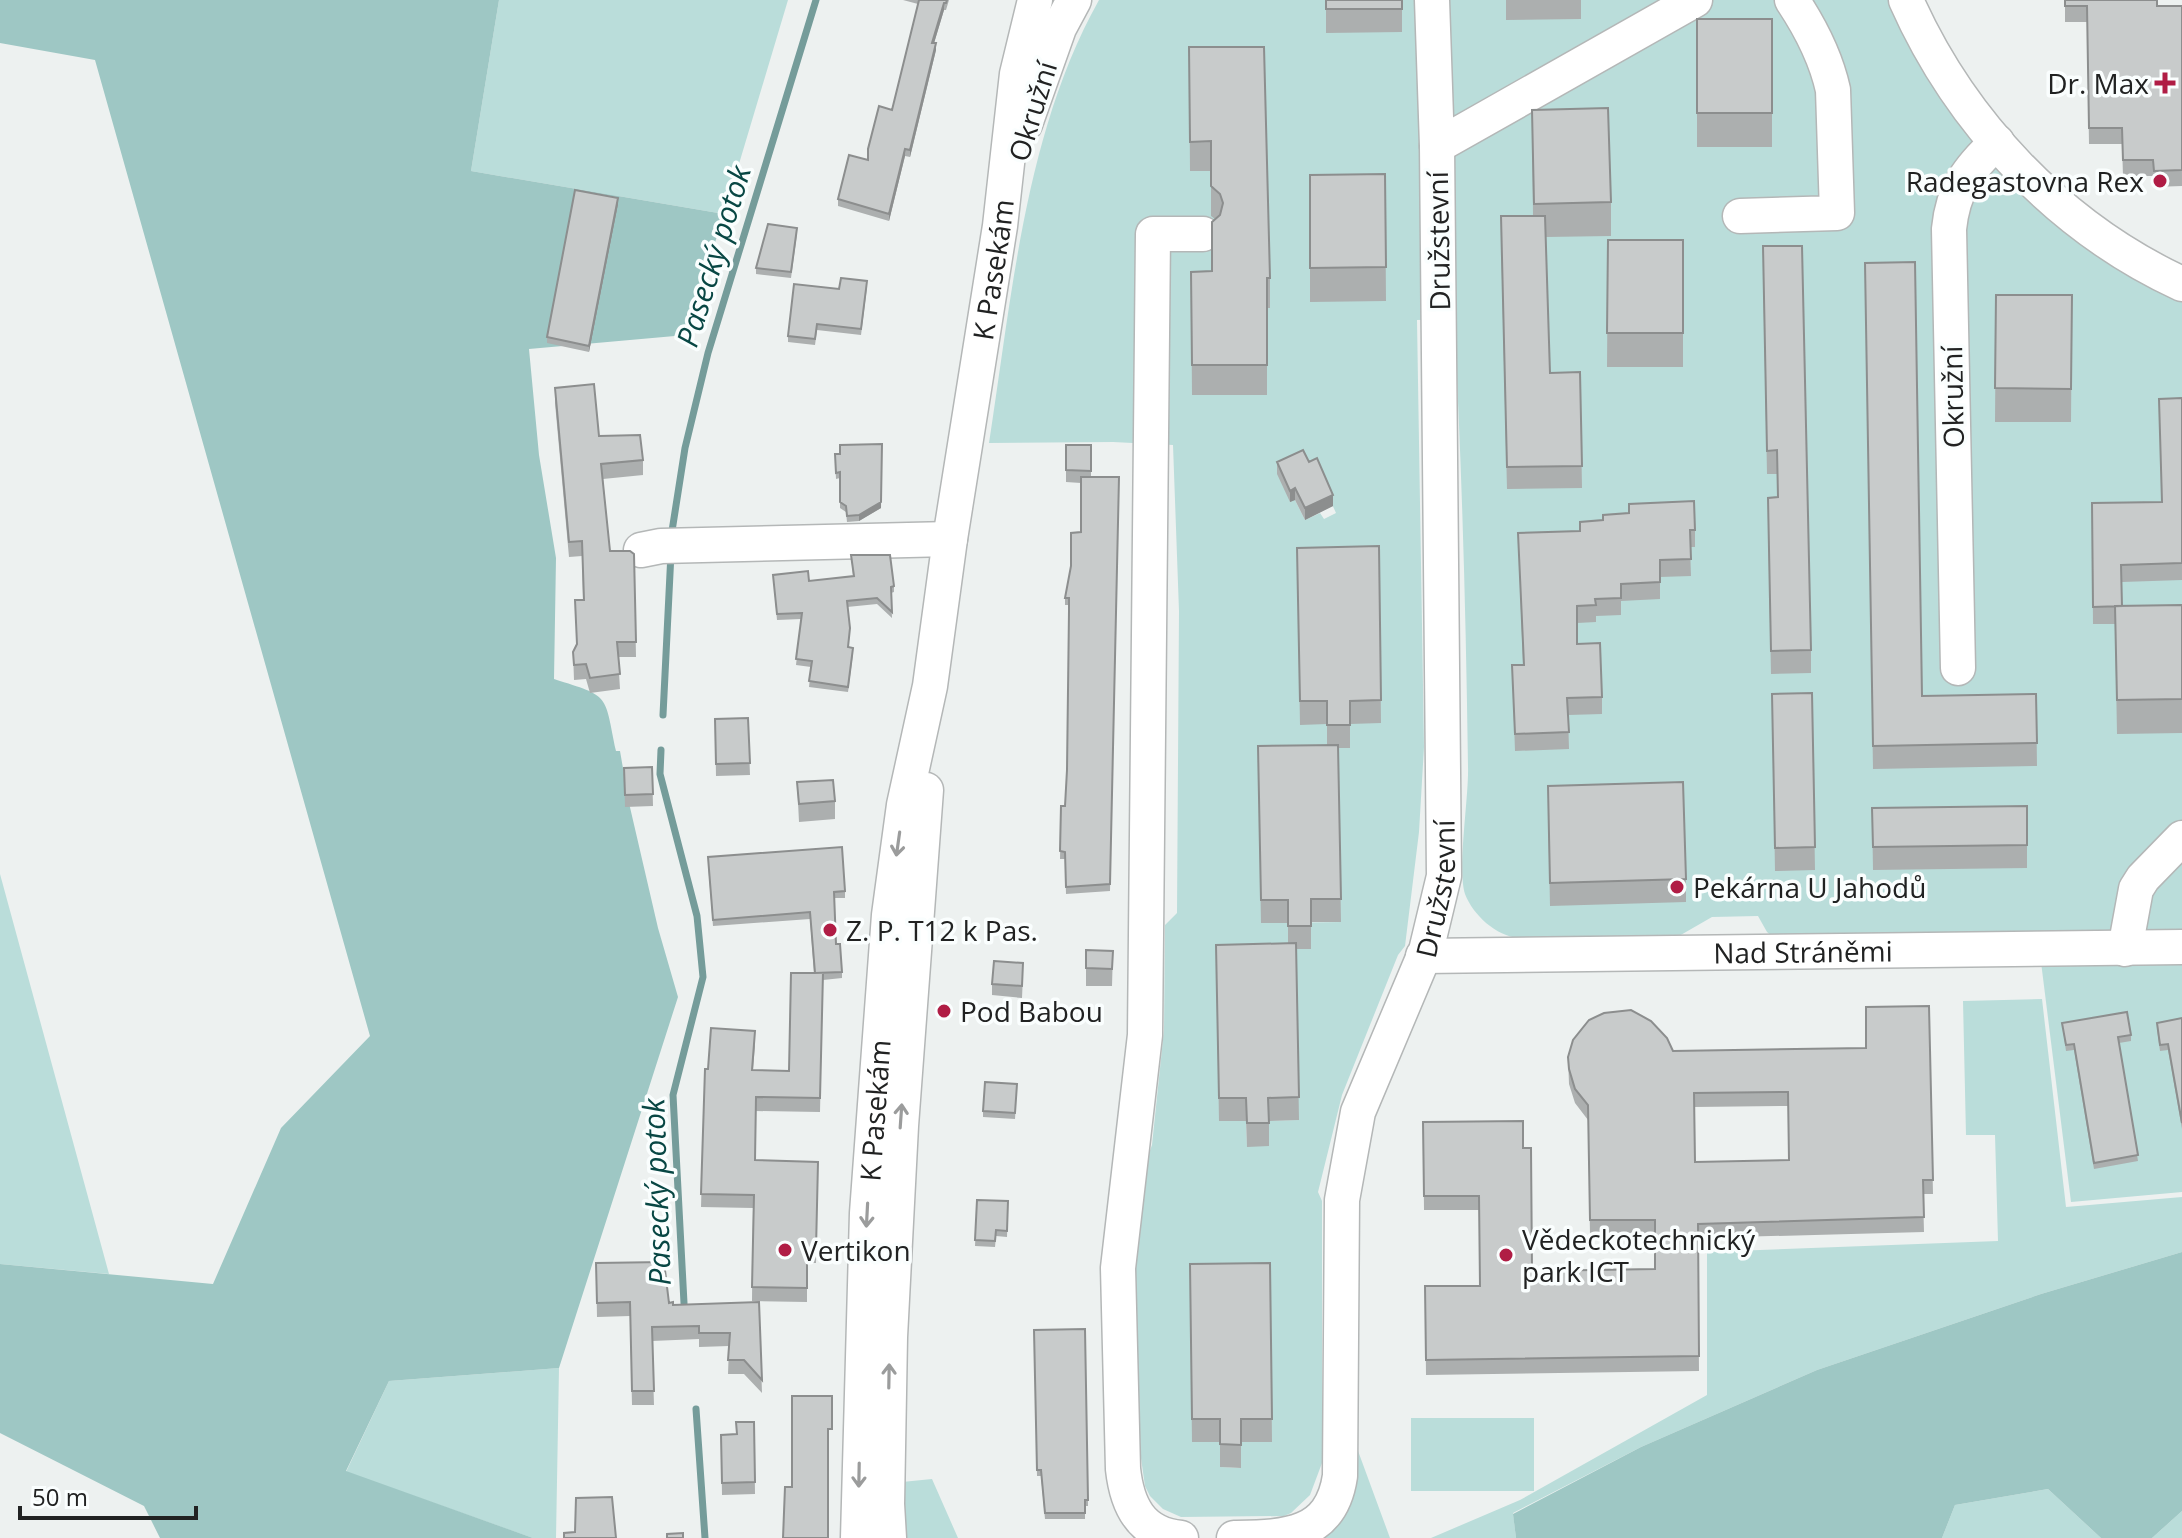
<svg xmlns="http://www.w3.org/2000/svg" width="2182" height="1538" viewBox="0 0 2182 1538" font-family="'Open Sans',sans-serif">
	<style>
		.green { fill: #baddda; fill-rule: evenodd }
		.forest { fill: #9ec7c4 }
		.lines { fill: none; stroke-linecap: round; stroke-linejoin: round }
		.stream { stroke: #759c9a; stroke-width: 7 }
		.minor-casing { stroke: #b4b7b7; stroke-width: 37 }
		.minor { stroke: #fff; stroke-width: 34 }
		.wall { fill: #acafaf; fill-rule: evenodd }
		.shaded-wall { fill: #8c8e8e }
		.building { fill: #c8cbcb; stroke: #8c8e8e; stroke-width: 2; fill-rule: evenodd }
		.oneway { stroke: #9b9c9c }
		.poi-dot { fill: #b01d45; stroke: #fafefe; stroke-width: 3 }
		.labels { text-anchor: middle; dominant-baseline: central; stroke-width: 7; stroke-linejoin: round; paint-order: stroke }
		.poi-label { font-size: 28px; fill: #212222; stroke: #fafefe; text-anchor: start }
		.street-label { font-size: 28px; fill: #212222; stroke: #fafefe }
		.water-label { font-size: 30px; font-style: italic; fill: #084744; stroke: #fafefe }
	</style>
	<rect width="100%" height="100%" fill="#edf1f0"/>
	<path class="green" d="M499 0H788L724 214 471 171Z
		M1099 0H1891C1929 86 1981 167 2056 225 2094 255 2139 277 2182 300V1192L2071 1202 2038 938H1774L1767 932 1758 916 1712 917 1679 936 1519 938C1496 936 1473 915 1465 894 1457 869 1469 797 1468 767 1466 617 1462 468 1454 319L1417 320 1424 747 1419 832 1405 946 1398 955 1342 1095 1318 1192 1322 1201V1463L1310 1495 1291 1513 1284 1516 1181 1517 1163 1509 1150 1496 1145 1486 1139 1444 1135 1278 1148 1156 1152 1145 1164 1030 1165 925 1177 913 1179 611 1173 445 1113 442 989 443C1012 296 1025 132 1099 0ZM1317 471 1336 513 1324 519 1320 513 1305 520 1295 500ZM1327 724H1350L1327 748ZM1311 922 1288 949V923H1261L1341 922ZM1299 1120 1268 1121 1247 1146 1246 1121H1219ZM1192 1442H1271H1241V1468L1220 1467V1442Z
		M0 874 109 1274 0 1264Z
		M2042 999 2066 1207 2182 1197V1252L2041 1294 1817 1370 1641 1447 1513 1513 1516 1538H1431L1520 1500 1707 1395V1252L1998 1241 1995 1135H1966L1963 1001Z
		M559 1368 556 1538H533L346 1472 389 1381Z
		M1411 1418H1534V1491H1411Z
		M1354 1440 1390 1538H1325L1343 1516Z
		M932 1479 958 1538H903L902 1482Z
		M2048 1489 2101 1538H1942L1955 1505Z
		M2182 1511V1538H2152Z"/>
	<path class="forest" d="M0 0H499L471 171 724 214 686 335 529 349 539 455 556 558 554 679C611 697 604 693 616 751H620L629 803 658 928 678 997 559 1368 389 1381 346 1471 533 1538H160L144 1506 0 1433V1264L213 1284 281 1128 370 1036 95 60 0 43Z
		M2182 1252V1511L2152 1538H2101L2048 1489 1955 1505 1942 1538H1516L1513 1514 1641 1447 1817 1370 2041 1294Z"/>
	<g class="lines">
		<path class="stream" d="M672 531 685 448 708 353 816 0
			M663 715 671 553
			M661 750 660 774 697 916 703 977 673 1095 684 1303
			M696 1409 705 1538"/>
		<g class="minor-casing">
			<g id="minor">
				<path d="M1906 0C1960 122 2060 228 2182 284"/>
				<path d="M1025 124 1059 28 1074 0"/>
				<path d="M1437 146 1695 0"/>
				<path d="M1740 216 1837 213 1833 90C1826 58 1810 27 1792 0"/>
				<path d="M641 550 661 546 950 539"/>
				<path d="M1958 668 1949 229C1953 189 1968 169 1997 142"/>
				<path d="M2125 949 2136 889 2143 878 2182 838"/>
				<path id="s1" d="M1423 956 2182 947"/>
				<path id="s2" d="M858 1538 867 1213 889 915 904 805 930 686 950 539 1000 226 1017 74 1035 0"/>
				<path d="M889 1538 887 1504 890 1337 901 1126 926 790"/>
				<path d="M1181 1538C1140 1534 1127 1505 1123 1469L1118 1268 1145 1035 1153 234H1203"/>
				<path id="s3" d="M1234 1538C1285 1537 1331 1537 1340 1476L1342 1200 1358 1112 1426 951 1444 876 1437 146 1432 0"/>
			</g>
		</g>
		<use href="#minor" class="minor"/>
	</g>
	<path class="wall" d="M903 0H949L946 10H944L934 43 936 50 910 157 905 156 889 221 838 206V199L868 160 892 110 918 4Z
		M1326 0H1402V32L1326 33Z
		M1506 0H1581V19L1506 20Z
		M2065 0 2157 6H2182V186L2154 187 2153 176H2123L2122 144H2089L2087 22H2065Z
		M1697 19H1772V147H1697Z
		M1189 47 1270 278V308H1267V395H1192L1191 272 1212 271 1215 219 1211 216V171H1190Z
		M1532 110 1611 202V236L1546 237 1550 373 1580 372 1582 488 1507 489 1501 238 1533 216Z
		M1385 174 1386 301 1310 302V175Z
		M618 204 589 352 547 343V337Z
		M797 234 791 278 756 274V268Z
		M1608 240H1683V367H1607Z
		M1865 263 1922 696 2036 694 2037 766 1873 769Z
		M1763 270 1811 650V673L1771 674 1768 521 1778 497 1777 474H1767Z
		M867 287 861 335 817 330 815 345 788 342V336L839 289Z
		M1996 295H2072L2071 422H1995Z
		M555 388 599 436 643 460V475L603 479 610 551 634 554 636 657H618L620 689 590 693 586 679 574 680 573 652 576 645 583 600 582 556 569 557 555 403Z
		M2182 398V580L2122 582V606L2182 605V733L2117 734 2115 624H2093L2092 503 2161 502Z
		M882 444 881 508 859 521 847 522 846 512 840 508V478L836 479 835 454Z
		M1066 445H1091V477L1119 484 1110 891 1066 894 1065 859H1060L1061 806H1065L1067 770 1069 605H1065V598L1081 532V483L1066 482Z
		M1277 462H1309L1333 506 1305 520 1295 500 1290 502 1277 474Z
		M1695 530V547H1690L1691 576 1660 577V599L1621 601V615L1596 616V622L1577 623V644L1602 697V714L1568 715 1569 749 1515 751 1512 665H1523L1518 533Z
		M1379 546 1381 723 1350 724V748H1338L1341 922H1311V949H1296L1299 1120 1269 1121V1146L1247 1147 1246 1121H1219L1216 945 1288 944V923H1261L1258 746 1327 745V724L1300 725 1297 548Z
		M851 555 894 586V592L891 593 892 618 877 604 847 607 850 634 848 647 853 654 848 692 809 687 811 667 796 665 801 619 777 620 773 575 809 581 853 576Z
		M1812 693 1815 870 1775 871 1772 694Z
		M748 718 750 775 716 776 715 719Z
		M652 767 653 806 625 807 624 768Z
		M797 782 835 801V819L799 822Z
		M2027 806V868L1873 870 1872 808Z
		M1548 809 1686 879V902L1550 906Z
		M708 864 845 891V898H834L836 944 842 972V978L823 980 820 1112 756 1111 755 1160 818 1162 816 1263H807V1302L752 1301 753 1208 701 1207 705 1069H708L755 1045 753 1070 789 1071 814 973 810 919 713 926Z
		M1086 950 1113 951 1112 986H1086Z
		M1023 975 1022 998 992 995V984Z
		M1929 1006 1933 1194H1923L1924 1232 1698 1238 1699 1371 1426 1375 1425 1286H1480L1479 1210H1424L1423 1122 1523 1148 1532 1271 1655 1269V1234L1590 1235 1588 1120 1575 1103 1569 1084 1568 1057 1673 1051 1866 1048ZM1788 1106 1789 1160 1695 1162 1694 1107Z
		M2182 1018V1129L2168 1050 2160 1051 2157 1029V1023Z
		M2062 1023 2131 1035V1041L2119 1043 2138 1161 2094 1169 2074 1050 2066 1051Z
		M1017 1084 1015 1119 983 1117V1111Z
		M977 1200 1008 1201 1007 1237 996 1236 995 1247 975 1246Z
		M596 1263 673 1305 759 1302 762 1393 744 1374H728L729 1346 699 1347V1339L652 1341 654 1405H632L630 1316 597 1317Z
		M1270 1263 1272 1442H1241V1468L1220 1467V1442H1192L1190 1264Z
		M1085 1329 1088 1506H1085V1519H1045L1041 1476H1037L1034 1330Z
		M754 1422 755 1494 722 1495 721 1435 737 1434Z"/>
	<path class="shaded-wall" d="M944 3V10L932 50V43Z
		M936 43V50L910 157V150Z
		M905 149V156L889 221V214Z
		M618 198V204L589 352V346Z
		M1295 488V500L1290 502V491Z
		M1333 495V506L1305 520V508Z
		M881 502V508L859 521V515Z"/>
	<path class="building" d="M919 0H947L946 3H944L932 43H936L910 150 905 149 889 214 838 199 849 155 868 160V149L879 106 892 110Z
		M1326 0H1402V9H1326Z
		M2065 0H2157V6H2182V170L2154 171 2153 160H2123L2122 128H2089L2087 6H2065Z
		M1697 19H1772V113H1697Z
		M1189 47H1264L1270 278H1267V365H1192L1191 272 1212 271V222L1220 215 1223 203 1220 194 1211 186V141L1190 142Z
		M1608 108 1611 202 1534 204 1532 110Z
		M1385 174 1386 267 1310 268V175Z
		M575 190 618 198 589 346 547 337Z
		M1501 216H1545L1550 373 1580 372 1582 466 1507 467Z
		M768 224 797 228 791 272 756 268Z
		M1608 240H1683V333H1607Z
		M1763 246H1802L1811 650 1771 651 1768 498 1778 497 1777 450 1767 451Z
		M1915 262 1922 696 2036 694 2037 743 1873 746 1865 263Z
		M841 278 867 281 861 329 817 324 815 339 788 336 794 284 839 289Z
		M1996 295H2072L2071 389 1995 388Z
		M594 384 599 436 640 435 643 460 601 464 610 551H630L634 554 636 642H617L620 674 590 678 586 664 574 665 573 652 577 644 575 600H584L582 541 569 542 555 388Z
		M2182 398V563L2121 565 2122 606 2093 607 2092 503 2162 502 2159 399Z
		M882 444 881 502 859 515 847 516 846 506 840 502V472L836 473 835 454H840V445Z
		M1066 445H1091V471L1066 470Z
		M1303 450 1309 462 1317 458 1333 495 1305 508 1295 488 1290 491 1277 462Z
		M1081 477H1119L1110 884 1066 887 1065 852 1060 851 1061 806H1065L1067 770 1069 611V598H1065L1071 566V533L1081 532Z
		M1694 501 1695 530H1690L1691 559 1660 560V582L1621 584V598L1595 599 1596 605 1577 606V644L1600 643 1602 697 1567 698 1569 732 1515 734 1512 665H1524L1518 533 1580 531V522L1603 520V515L1629 513V504Z
		M1379 546 1381 700 1350 701V725H1327V701H1300L1297 548Z
		M851 555H890L894 586 891 587 892 612 877 598 847 601 850 628 848 647 853 648 848 687 809 681 812 661 796 659 802 613 777 614 773 575 808 571 809 581 854 576Z
		M2182 605V699L2117 700 2115 606Z
		M1812 693 1815 847 1775 848 1772 694Z
		M748 718 750 763 716 764 715 719Z
		M1338 745 1341 899H1311V926H1288V900H1261L1258 746Z
		M652 767 653 794 625 795 624 768Z
		M833 780 835 801 799 804 797 782Z
		M1683 782 1686 879 1550 883 1548 786Z
		M2027 806V845L1873 847 1872 808Z
		M842 847 845 891 834 892 836 944H840L842 972 815 973 810 912 713 920 708 857Z
		M1296 943 1299 1097 1268 1098 1269 1123H1247L1246 1098H1219L1216 945Z
		M1086 950 1113 951 1112 969 1086 968Z
		M994 961 1023 963 1022 986 992 984Z
		M791 973H823L820 1098 756 1097 755 1160 818 1162 816 1249H807V1288L752 1287 754 1195 701 1194 705 1069H708L711 1028 755 1031 752 1070 789 1071Z
		M1929 1006 1933 1180H1923L1924 1217 1698 1224 1699 1356 1426 1360 1425 1286H1480L1479 1196H1424L1423 1122 1523 1121V1148H1531L1532 1271 1655 1269V1220H1590L1588 1105 1575 1089 1569 1069 1568 1057 1573 1040 1589 1020 1604 1013 1631 1010 1651 1021 1667 1038 1673 1051 1866 1048V1007ZM1788 1092 1789 1160 1695 1162 1694 1093Z
		M2127 1012 2131 1035 2118 1037 2138 1155 2094 1163 2074 1044 2066 1045 2062 1023Z
		M2182 1018V1123L2168 1044 2160 1045 2157 1023Z
		M985 1082 1017 1084 1015 1113 983 1111Z
		M977 1200 1008 1201 1007 1231 996 1230 995 1241 975 1240Z
		M664 1262 669 1303 673 1302V1305L759 1302 762 1380 744 1360H728L730 1333H699V1326L652 1327 654 1391H632L630 1302 597 1303 596 1263Z
		M1270 1263 1272 1419H1241V1445L1220 1444V1419H1192L1190 1264Z
		M1085 1329 1088 1500H1085V1513H1045L1041 1470H1037L1034 1330Z
		M792 1396H832V1429H828V1538H783L785 1487H792Z
		M736 1422H754L755 1482 722 1483 721 1435 737 1434Z
		M612 1497 616 1538H564V1533L575 1532 576 1498Z
		M683 1533V1538H667V1534Z"/>
	<defs><path id="oneway-shaft" d="M-6 0H5M1.5-3L5.5 0L1.5 3" fill="none" stroke-width="1.6" stroke-linecap="round" stroke-linejoin="round" transform="scale(2)"/></defs>
	<g class="oneway">
		<use href="#oneway-shaft" transform="translate(898 844) rotate(98)"/>
		<use href="#oneway-shaft" transform="translate(901 1116) rotate(-86)"/>
		<use href="#oneway-shaft" transform="translate(867 1215) rotate(93)"/>
		<use href="#oneway-shaft" transform="translate(889 1376) rotate(-89)"/>
		<use href="#oneway-shaft" transform="translate(859 1475) rotate(91)"/>
	</g>
	<g class="poi-dot">
		<path d="M2161 71h8v8h8v8h-8v8h-8v-8h-8v-8h8z"/>
		<circle cx="2160" cy="181" r="8"/>
		<circle cx="1677" cy="887" r="8"/>
		<circle cx="830" cy="930" r="8"/>
		<circle cx="944" cy="1011" r="8"/>
		<circle cx="785" cy="1250" r="8"/>
		<circle cx="1506" cy="1255" r="8"/>
	</g>
	<g class="labels">
		<g class="poi-label">
			<text x="2149" y="83" text-anchor="end">Dr. Max</text>
			<text x="2144" y="181" text-anchor="end">Radegastovna Rex</text>
			<text x="1693" y="887">Pekárna U Jahodů</text>
			<text x="846" y="930">Z. P. T12 k Pas.</text>
			<text x="960" y="1011">Pod Babou</text>
			<text x="1522" y="1239">Vědeckotechnický<tspan x="1522" dy="32">park ICT</tspan></text>
			<text x="801" y="1250">Vertikon</text>
		</g>
		<g class="street-label">
			<text transform="translate(1032 111) rotate(-73)">Okružní</text>
			<text transform="translate(1438 241) rotate(-91)">Družstevní</text>
			<text stroke="none"><textPath href="#s2" startOffset="1278">K Pasekám</textPath></text>
			<text transform="translate(1952 397) rotate(-91)">Okružní</text>
			<text stroke="none"><textPath href="#s3" startOffset="742">Družstevní</textPath></text>
			<text stroke="none"><textPath href="#s1" startOffset="380">Nad Stráněmi</textPath></text>
			<text stroke="none"><textPath href="#s2" startOffset="428">K Pasekám</textPath></text>
		</g>
		<g class="water-label">
			<text transform="translate(713 256) rotate(-73)">Pasecký potok</text>
			<text transform="translate(656 1192) rotate(-92)">Pasecký potok</text>
		</g>
	</g>
	<path d="M20 1506v12h176v-12" fill="none" stroke="#212222" stroke-width="4"/>
	<text x="32" y="1506" font-size="24" fill="#212222" stroke="#fafefe" stroke-width="6" paint-order="stroke">50 m</text>
</svg>
